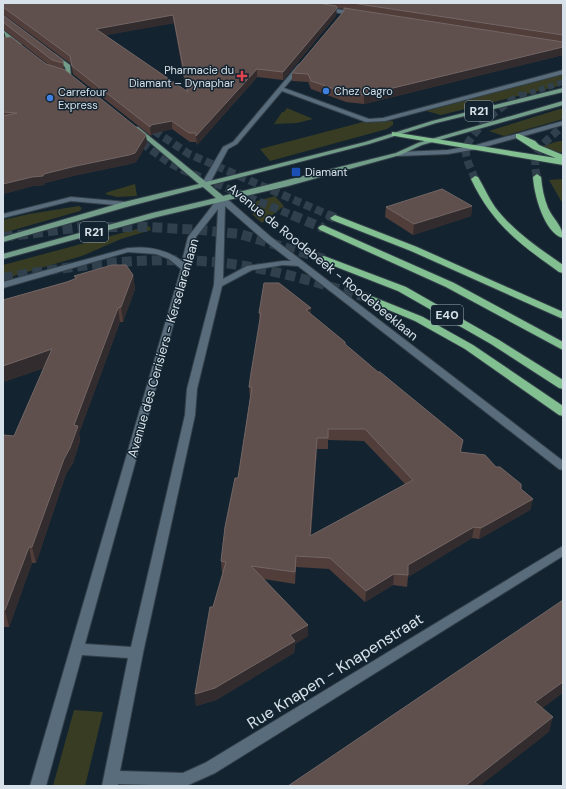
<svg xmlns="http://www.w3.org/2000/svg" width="566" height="789" viewBox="0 0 566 789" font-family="'DM Sans',sans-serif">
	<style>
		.green { fill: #373c23 }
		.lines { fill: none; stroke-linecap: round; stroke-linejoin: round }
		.highway-tunnel-far2 { stroke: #30404c; stroke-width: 6; stroke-dasharray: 6 3.5; stroke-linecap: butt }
		.highway-tunnel-far1 { stroke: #30404c; stroke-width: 8; stroke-dasharray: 8 4; stroke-linecap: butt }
		.highway-tunnel { stroke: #30404c; stroke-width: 10; stroke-dasharray: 10 5; stroke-linecap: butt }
		.minor-casing { stroke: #34404a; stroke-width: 2 }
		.major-casing { stroke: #34404a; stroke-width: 2 }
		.highway-casing { stroke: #34404a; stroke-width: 2 }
		.minor { fill: #596c7b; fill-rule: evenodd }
		.major { fill: #729e89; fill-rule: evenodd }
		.highway { fill: #82c092; fill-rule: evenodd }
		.wall { fill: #513d3a; fill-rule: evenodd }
		.shaded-wall { fill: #322c2e }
		.building { fill: #5f4f4d; stroke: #726665; fill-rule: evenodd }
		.health-dot { fill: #e0444e; stroke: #132430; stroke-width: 1.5 }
		.shop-dot { fill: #3f7fe0; stroke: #132430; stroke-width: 1.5 }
		.transit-dot { fill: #1a4fb4; stroke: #132430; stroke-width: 1.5 }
		.labels { text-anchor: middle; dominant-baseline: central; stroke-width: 3; stroke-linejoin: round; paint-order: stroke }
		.far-poi-label { font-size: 11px; fill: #d6e1e9; stroke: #132430; text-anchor: start }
		.shield { fill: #132430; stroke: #9ca8b2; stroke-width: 1 }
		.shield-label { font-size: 12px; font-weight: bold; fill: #d6e1e9 }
		.street-label { font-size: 13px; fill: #d6e1e9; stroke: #132430 }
		.near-street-label { font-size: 16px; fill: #d6e1e9; stroke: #132430 }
	</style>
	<rect width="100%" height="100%" fill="#132430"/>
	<path class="green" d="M563 74V85L441 115 426 111Z
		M287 108 313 119 297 123 274 124 282 112H284Z
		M563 108V119L504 136 489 131Z
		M391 121H393V125L387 129 270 161 260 149 363 122Z
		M559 141H563V153L551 151 543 146Z
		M563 179V204L549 180Z
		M135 184 137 196 117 197 105 194 108 192Z
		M275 196 284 206 262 223 253 215 250 207 257 201Z
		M79 206 82 208 80 211 3 233V220L29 214Z
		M148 226H149L151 230 121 239 82 256 3 279V265Z
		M74 710 103 712 85 786H53Z"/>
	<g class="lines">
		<path class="highway-tunnel-far2" d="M521 96 563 82"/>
		<path class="highway-tunnel-far1" d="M144 124 189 154 331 216
			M132 136 168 162 183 170 294 216
			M537 177C530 151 545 142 563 126
			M475 179C472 170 465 160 466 149 467 143 471 138 475 133 489 116 503 104 523 95"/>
		<path class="highway-tunnel" d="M292 215 323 228
			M328 215 335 218
			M3 237 82 227H147L201 230 240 234 324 259
			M3 278C76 265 150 255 224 263 274 269 323 284 371 299"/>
		<g class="minor-casing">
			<path id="minor" d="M324 7 355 12 358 14 355 16 322 10V8Z
				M300 64 303 66 284 88 369 119 383 118 563 70V74L385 121 366 122 282 91 237 144 228 149 209 185 205 187H202L201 185 223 147 233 142 298 65Z
				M563 121V125L477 149 448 154 398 156 395 154 398 152 448 150 476 145Z
				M71 197 127 202 131 204 127 206 71 201 3 218V214Z
				M219 197H225L271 237 563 461V470L559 469 298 266 283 265 252 270 222 286 197 389 195 415 143 653 120 771 183 773 205 763 563 546V556L215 773 186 786 118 784V786H102L128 658 82 655 46 786H30L181 269 169 259 156 254 128 252 3 288V282L128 248C148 246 166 249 182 261L188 237ZM225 206 265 241 291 261H283L247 266 223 279ZM218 209 214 285 187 389 185 415 131 647 85 644 189 268 196 237Z"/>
		</g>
		<g class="major-casing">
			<path id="major" d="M3 30 21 44V46H17L3 35Z
				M51 54H55L70 65 71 77H67L65 67 51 56Z
				M563 88V92L436 123 369 144 210 185 223 196 396 153 418 143 563 101V105L422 145 400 155 288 186 157 217 3 259V254L152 213 216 198 203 187 130 206 3 242V237L124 202 199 184 134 129V127H138L206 182 365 142 432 121Z"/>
		</g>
		<g class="highway-casing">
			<path id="highway" d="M392 132 556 158 533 149 516 138V134H519L535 141 539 145 563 155V159H561H563V165L395 136H392Z
				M537 174 541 177C542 188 544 198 548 208 553 219 563 226 563 238 544 233 534 194 533 177Z
				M475 176 478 177C484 187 488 197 495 207 513 231 539 248 563 265V273L559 272C520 244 492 224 471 179Z
				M335 215 417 247 563 312V319L411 251 332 220 330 218Z
				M323 225 454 283 563 342V350L446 287 320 230 318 228 320 226Z
				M324 256 406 287 499 340 563 380V389L559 388 491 344 398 291 321 261 319 259 321 257Z
				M371 296 423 317 473 345 563 406V416L559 415 465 349 415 321 367 301 366 299Z"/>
		</g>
		<use href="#minor" class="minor"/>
		<use href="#major" class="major"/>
		<use href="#highway" class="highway"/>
	</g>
	<path class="wall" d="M3 3H563V55L364 104 346 102 311 89 308 82 292 81V73L344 11V9L336 8V16L283 80 257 77 197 145 196 142H190L172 129 152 134 151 136 73 74 71 64 3 14ZM174 23 186 91 105 35Z
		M3 15 63 60 64 70 147 143 136 162 130 164 77 175 45 183V185L33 186 3 194V30L4 32 5 38 46 64 50 66 3 29Z
		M472 206 471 216 413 235 385 217 386 207Z
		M133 275 135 289 123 322H120L79 433 80 441 73 463 66 474 36 563H32L9 627H3V435L14 436 44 368 3 382V300L75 279 74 276Z
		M259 313 311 315 345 344 462 452 496 467 521 489 533 499 530 510 479 539 472 538 408 577 407 587 393 585 365 602 329 569 296 567 295 584 264 579 308 625V636L295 644 294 653 216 700 196 706 195 694 213 607 223 573H222L221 561 238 478 250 398 249 387 260 324ZM328 440 364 441 405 484 311 536 317 449H328Z"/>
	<path class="shaded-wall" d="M337 8 336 16 283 80V72Z
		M173 15 174 23 97 37 96 29Z
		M3 32H4L6 39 3 40Z
		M563 47V55L364 104V95Z
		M257 69V77L197 145 196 136Z
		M172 121V129L152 134 151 136 150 127 151 125Z
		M146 135 147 143 136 162 130 164 77 175 45 183V185L33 186 3 194V184L44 174Z
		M472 206 471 216 413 235 414 224Z
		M133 275 135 289 123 322 121 307Z
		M118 308 120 322 79 433 80 441 73 463 66 474 36 563 32 547 74 425Z
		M311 308V319L306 310Z
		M52 349 55 364 3 382V366Z
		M317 438V449L310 547V536Z
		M463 440 462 451 459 463 460 452Z
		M533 499 530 510 479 539 481 528Z
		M474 527 472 538 408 577V565Z
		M29 547 32 563 9 627 5 610Z
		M394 574 393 585 365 602 366 591Z
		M308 625V636L295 644 294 653 216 700 196 706 195 694 290 635Z
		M563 682V693L532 716 535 702Z
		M553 717 549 732 480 786H465Z"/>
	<path class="building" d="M3 3H317L336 6 337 8 283 72 257 69 196 136V133H189L172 121 151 125 150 127 72 66 70 56 3 7ZM173 15 188 92 96 29Z
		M352 3H563V35Z
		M344 8 563 42V47L364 95 346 93 311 81 308 74 292 73 344 11Z
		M3 15 63 60V63L52 60 3 22Z
		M11 37 46 64 65 70 146 135 135 153 129 155 76 166 44 174 43 176 32 177 3 184V116L17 113 3 112V38Z
		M442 189 472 206 414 224 386 207Z
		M112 265H126L133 275 121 307 118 308 74 425 78 426 70 448 64 459 32 547H29L5 610H3V435L14 436 52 349 3 366V300L67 282 77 278 74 276Z
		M264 283H279L311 308 306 310 345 342V344L378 372H380L463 440 460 452 485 455 496 467H500L521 484V489L533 499 481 528 474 527 408 565V575L394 574 366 591 330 558 296 556 295 572 251 566 308 625 290 635 295 641 215 688 195 694 210 607H213L226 562 221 561 225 527 235 478H238L252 387H249L251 373 261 313H259ZM328 429H365L413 480 310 536 317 438H328Z
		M563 600V682L535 702 553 717 465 786H288Z"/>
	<path class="health-dot" d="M240 70h4v4h4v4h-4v4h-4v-4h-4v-4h4z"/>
	<g class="shop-dot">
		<circle cx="326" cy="91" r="4"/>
		<circle cx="50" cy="98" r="4"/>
	</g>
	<rect class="transit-dot" x="291" y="167" width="10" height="10" rx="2"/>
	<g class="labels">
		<g class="far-poi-label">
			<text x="234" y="70" text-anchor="end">Pharmacie du<tspan x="234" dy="13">Diamant – Dynaphar</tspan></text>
			<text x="334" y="91">Chez Cagro</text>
			<text x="58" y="92">Carrefour<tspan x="58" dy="13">Express</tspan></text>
			<text x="305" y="172">Diamant</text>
		</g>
		<g class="shield">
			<rect x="465" y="101" width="28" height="20" rx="3"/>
			<rect x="80" y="222" width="28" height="20" rx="3"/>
			<rect x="431" y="305" width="32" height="20" rx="3"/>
		</g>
		<g class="shield-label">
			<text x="479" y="111">R21</text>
			<text x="94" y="232">R21</text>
			<text x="447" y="315">E40</text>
		</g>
		<g class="street-label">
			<text transform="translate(323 262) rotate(39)">Avenue de Roodebeek - Roodebeeklaan</text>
			<text transform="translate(163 348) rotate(-74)">Avenue des Cerisiers - Kerselarenlaan</text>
		</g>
		<g class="near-street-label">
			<text transform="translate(335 671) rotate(-32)">Rue Knapen - Knapenstraat</text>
		</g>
	</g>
	<rect width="566" height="789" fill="none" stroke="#d6e1e9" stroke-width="8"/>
</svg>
